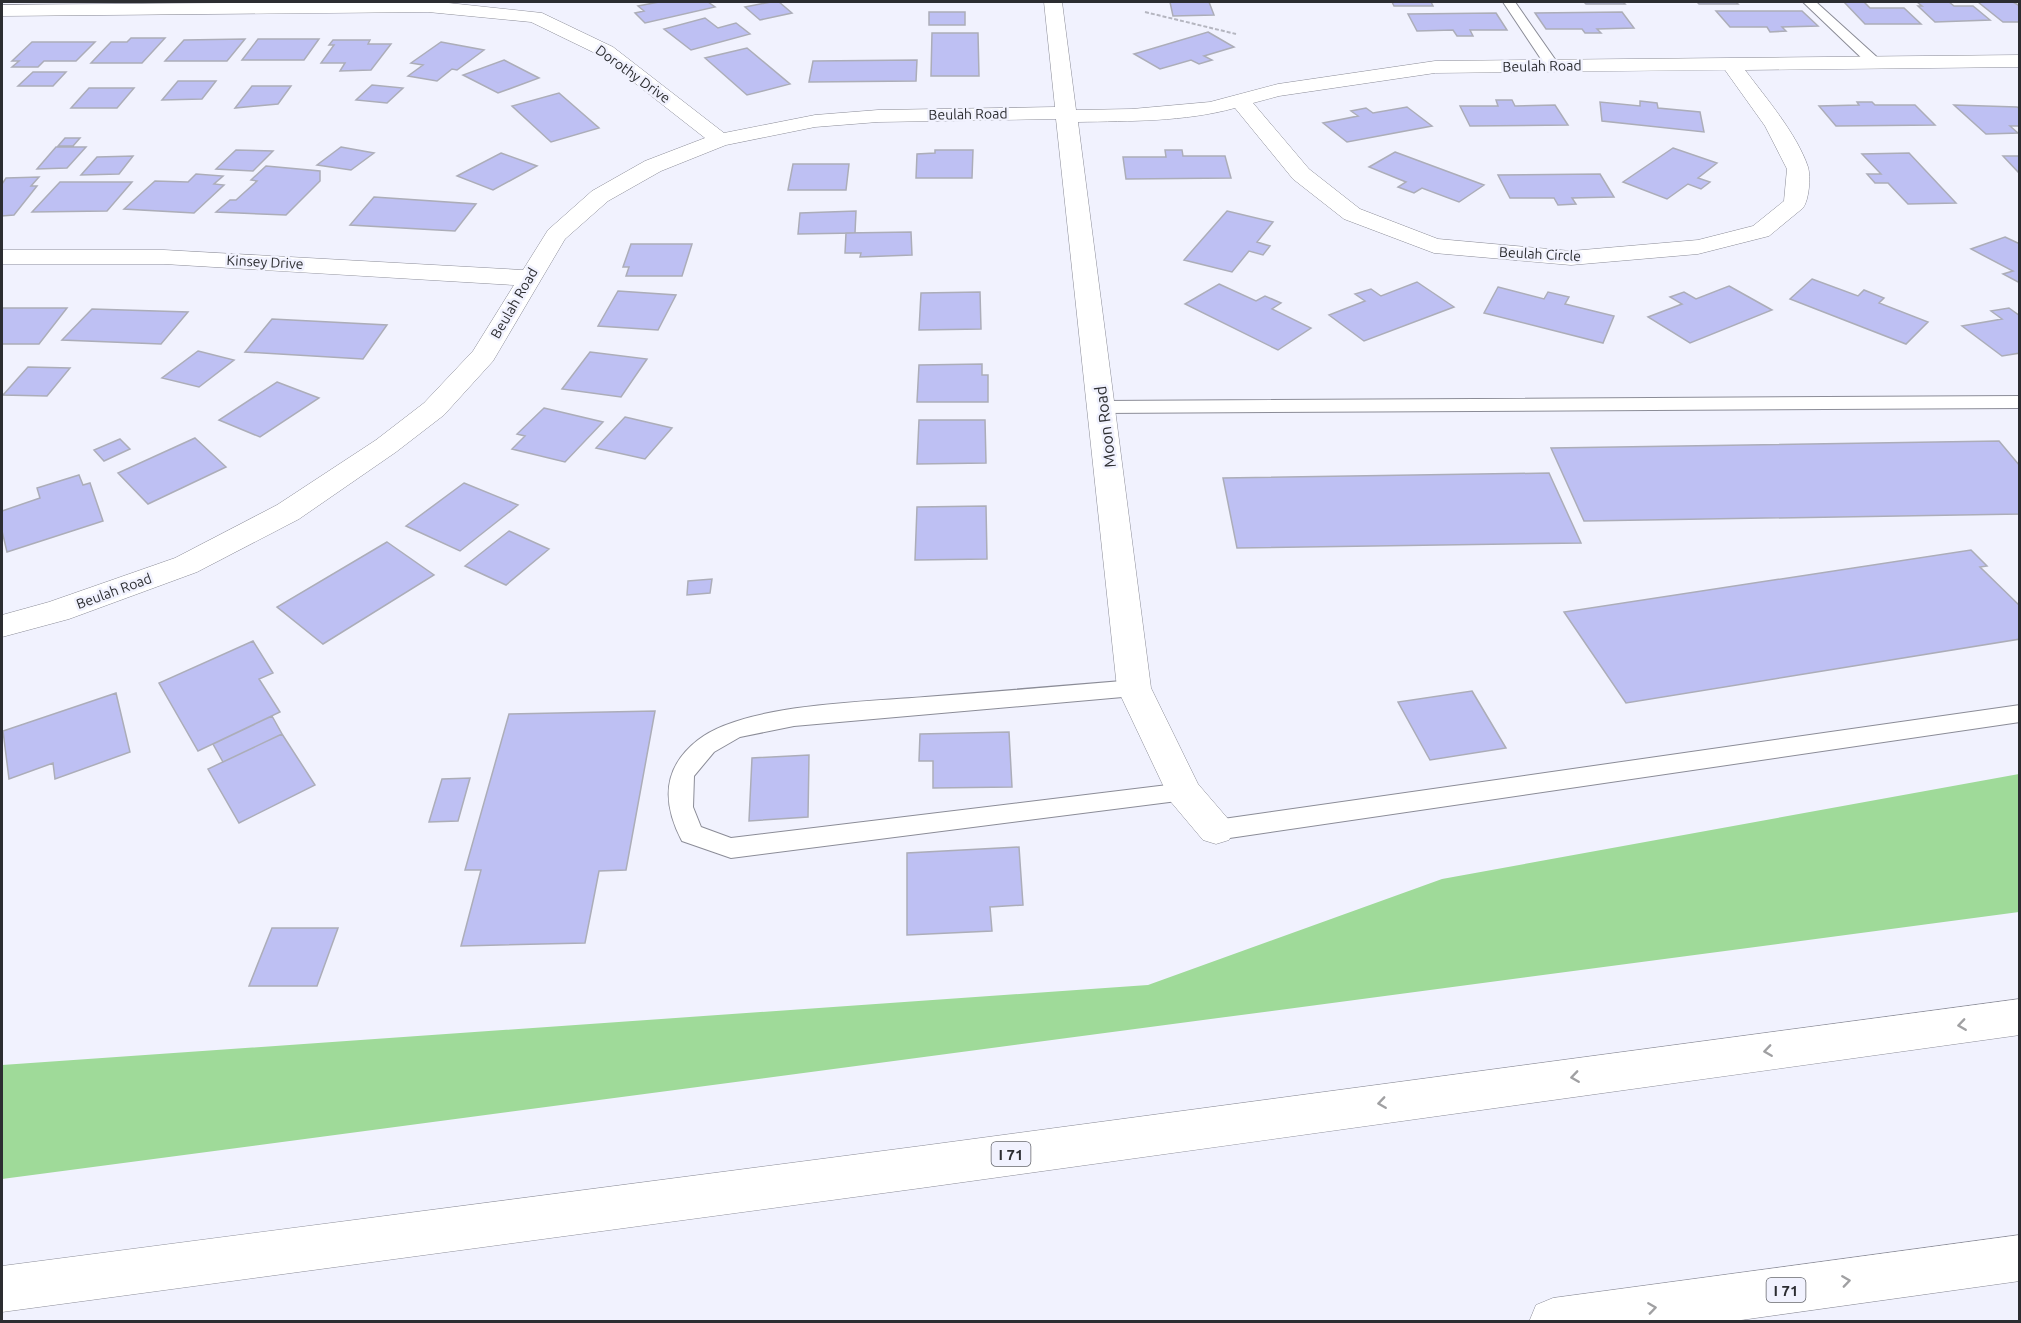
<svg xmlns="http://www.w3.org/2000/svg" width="2021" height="1323" viewBox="0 0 2021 1323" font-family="Ubuntu,sans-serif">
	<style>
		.green { fill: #9fda99 }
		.building { fill: #bec0f3; stroke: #acadb8; stroke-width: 1.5 }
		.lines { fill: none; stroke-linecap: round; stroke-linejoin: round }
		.service-casing { stroke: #8b8c97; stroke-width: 2 }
		.minor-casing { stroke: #8b8c97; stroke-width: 1 }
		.motorway-casing { stroke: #8b8c97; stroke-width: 1 }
		.path { stroke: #b5b6c0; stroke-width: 2; stroke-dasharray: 4 2; stroke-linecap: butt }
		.service { fill: #fff; fill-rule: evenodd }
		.minor { fill: #fff; fill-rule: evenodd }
		.motorway { fill: #fff; fill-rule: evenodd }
		.oneway { stroke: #a0a0a2 }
		.labels { text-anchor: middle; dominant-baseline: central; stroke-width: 5; stroke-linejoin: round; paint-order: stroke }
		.far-street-label { font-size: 14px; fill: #2c2d31; stroke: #f1f2fe }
		.shield { fill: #f1f2fe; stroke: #67686e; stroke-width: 1.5 }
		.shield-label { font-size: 15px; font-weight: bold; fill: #2c2d31 }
		.street-label { font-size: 16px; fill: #2c2d31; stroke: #f1f2fe }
	</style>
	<rect width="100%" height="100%" fill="#f1f2fe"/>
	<path class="green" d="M2019 774V912L2 1179V1065L1148 985 1442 879Z"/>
	<path class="building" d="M659 2H708L715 7 645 23 635 13 644 11 638 6Z
		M771 2H779L792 13 760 20 745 7Z
		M1170 2H1209L1214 15 1173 16Z
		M1392 2H1431L1433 6H1394Z
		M1584 2H1623L1625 4H1586Z
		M1697 2H1736L1738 4H1699Z
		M1844 2H1864L1870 8H1904L1921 24H1865Z
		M1917 2H1949L1954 6H1973L1990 20 1935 22 1918 6H1922Z
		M1978 2H2013L2020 6V22H2003Z
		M1716 11H1802L1818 26 1782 27 1786 31 1770 32 1767 27H1730Z
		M929 12H965V25H929Z
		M1622 12 1634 28 1597 29 1601 33H1585L1582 29H1546L1535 13Z
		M1496 13 1507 30H1470L1473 36H1457L1453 30 1417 31 1408 14Z
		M705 18 718 28 736 23 750 34 691 50 664 29Z
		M1208 32 1234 47 1204 56 1212 60 1199 64 1191 60 1160 69 1134 54Z
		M932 33H978L979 76H931Z
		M131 38H165L142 63H91L111 42H127Z
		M245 39 227 61H165L184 40Z
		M258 39H319L304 60H242Z
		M333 40H370L368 44H391L371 70 340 71 345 63H321L334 45H329Z
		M32 42H95L76 61H44L38 67H12L19 61H12Z
		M441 42 484 50 457 70 452 69 437 81 408 76 423 65 411 63Z
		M747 48 790 84 747 95 705 58Z
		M504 60 539 78 498 93 463 75Z
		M917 60 916 81 809 82 813 61Z
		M33 72H66L53 86H18Z
		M178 81H216L202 99 162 100Z
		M372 85 403 88 387 103 356 100Z
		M252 86H291L278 104 235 108Z
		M89 88H134L117 108H71Z
		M559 93 599 128 551 142 512 106Z
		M1496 100H1512L1515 106 1555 105 1568 125 1470 126 1460 106H1498Z
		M1640 101 1657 103 1658 108 1700 112 1704 132 1602 121 1600 102 1640 106Z
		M1857 102H1872L1875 105H1915L1935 125 1836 126 1819 106 1859 105Z
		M1954 105 2017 107 2020 109V126H2010L2018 133 1986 134Z
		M1407 107 1432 126 1347 142 1323 123 1358 116 1351 111 1366 108 1373 113Z
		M65 138H80L73 146H58Z
		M56 147H86L67 168 37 169Z
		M341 147 374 153 351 170 317 165Z
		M1673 148 1717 163 1698 178 1710 182 1701 189 1688 184 1667 199 1623 182Z
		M236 150 273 151 253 171 216 169Z
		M935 150H973L972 178H916L917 154 935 153Z
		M1165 150H1182L1183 156H1225L1231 178 1126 179 1123 157H1166Z
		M1395 152 1484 185 1459 202 1422 188 1414 193 1398 187 1406 182 1369 167Z
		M501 153 537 166 493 190 457 176Z
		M1909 153 1956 203 1908 204 1888 183H1875L1867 174H1881L1862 154Z
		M133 156 119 174 81 175 97 157Z
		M2003 156H2020V174Z
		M793 164H849L846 190H788Z
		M266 166 320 171V181L286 215 216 212 230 200H236L257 181 251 180Z
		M196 174 223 176 214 184 224 185 194 213 124 209 155 181 188 182Z
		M1600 174 1614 197 1572 198 1576 204 1558 205 1554 198H1510L1498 175Z
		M39 177 31 186H37L14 215 2 216V184L6 178Z
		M60 182H132L107 211 32 212Z
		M374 197 476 204 455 231 350 225Z
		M856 211 855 233 798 234 800 213Z
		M1227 211 1273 222 1257 242 1270 246 1263 255 1249 251 1232 272 1184 260Z
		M911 232 912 255 860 257 861 253H845L846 233Z
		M2005 237 2020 244V283L2003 274 2013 271 1971 249Z
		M631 244H692L682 276H626L629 267H623Z
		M1812 279 1858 296 1864 290 1884 298 1879 303 1928 322 1906 344 1790 299Z
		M1417 282 1454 307 1364 341 1329 315 1365 301 1355 294 1371 289 1381 296Z
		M1219 284 1256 301 1265 296 1281 303 1272 309 1311 328 1278 350 1185 304Z
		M1729 286 1772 310 1690 343 1648 317 1682 304 1670 297 1684 292 1696 299Z
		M1498 287 1544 299 1548 292 1569 297 1565 304 1614 316 1603 343 1484 313Z
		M618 291 676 295 658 330 598 326Z
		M980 292 981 329 919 330 921 293Z
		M2 308H67L39 344H2Z
		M2009 308 2020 316V353L2002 356 1962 326 2002 319 1991 311Z
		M92 309 188 312 161 344 62 340Z
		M272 319 387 325 363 359 245 352Z
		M198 351 234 360 199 387 162 378Z
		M590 352 647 359 621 397 562 389Z
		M982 364V375H988V402H917L919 365Z
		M28 367 70 368 47 396 3 395Z
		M277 382 319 398 260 437 219 420Z
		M544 408 603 422 565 462 512 449 525 436 517 434Z
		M625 417 672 428 645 459 596 448Z
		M919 420H985L986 463 917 464Z
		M195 438 226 467 148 504 118 473Z
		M120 439 130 449 104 461 94 450Z
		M1999 441 2020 466V514L1584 521 1551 448Z
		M1549 473 1581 543 1237 548 1223 478Z
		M79 475 83 485 90 483 103 521 7 552 2 531V511L40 498 37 488Z
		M464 483 518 505 460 551 406 526Z
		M986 506 987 559 915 560 917 507Z
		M509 531 549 549 506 585 465 566Z
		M387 542 434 575 323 644 277 607Z
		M1971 550 1987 566 1980 567 2020 606V639L1626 703 1564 612Z
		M712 579 710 593 687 595 688 581Z
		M253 641 273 673 259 679 280 712 198 751 159 683Z
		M1472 691 1506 748 1430 760 1398 702Z
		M116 693 130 752 55 779 53 763 9 779 3 731Z
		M655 711 626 870 599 871 585 943 461 946 481 870H465L509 714Z
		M272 716 282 734 223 762 213 744Z
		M1009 732 1012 787 933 788V761H919L920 734Z
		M282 734 315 785 239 823 208 769Z
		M809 755 808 817 749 821 752 758Z
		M470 778 458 821 429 822 442 779Z
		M1019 847 1023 905 990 907 992 931 907 935V853Z
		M272 928H338L317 986H249Z"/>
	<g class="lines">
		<g class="service-casing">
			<path id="service" d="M1503 2H1515L1559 65 1557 68H1547Z
				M1803 2H1816L1879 59 1881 62 1879 65H1869Z
				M2020 396V408L1102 413 1095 411 1093 407 1095 403 1102 401Z
				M1134 680 1142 682 1145 688 1142 694 1134 696 794 726 740 737 714 752 694 776 693 807 701 827 731 838 1184 783 1193 785 1196 792 1193 799 731 858 682 841C662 803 662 768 698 740 743 704 866 702 925 697 994 692 1064 686 1134 680Z
				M2020 705V722L1216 840 1207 837 1203 830 1207 823 1216 820Z"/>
		</g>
		<g class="minor-casing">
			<path id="minor" d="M336 2H439L542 13 613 47 724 133 815 115 878 110 1055 107 1044 2H1062L1076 110 1132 109 1210 102 1278 84 1435 61 2020 55V67L1745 70C1766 98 1797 134 1808 167 1811 177 1809 200 1803 208L1769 236 1698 254 1571 265 1434 253 1344 219 1293 179 1235 108C1184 122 1130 121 1078 122L1151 688 1198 784 1229 820 1234 830 1229 840 1216 844 1203 840 1171 802 1117 688 1056 119 878 122 815 127 726 145 661 171 608 201 565 239 493 361 444 415 396 452 299 519 197 572 69 619 2 637V615L49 602 175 558 277 505 376 440 424 403 473 351 514 285 164 264H2V250H164L523 270 548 230 592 191 645 161 705 138 599 55 531 22 428 12 2 16V5ZM1725 70 1765 126 1787 169 1784 201 1753 226 1698 240 1571 251 1438 239 1360 209 1309 169 1253 103 1279 96 1435 73Z"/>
		</g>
		<g class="motorway-casing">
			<path id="motorway" d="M2020 999V1035L921 1188 2 1312V1266L921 1146Z
				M2020 1235V1281L1727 1322H1529L1536 1305 1553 1298Z"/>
		</g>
		<path class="path" d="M1145 12 1236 34"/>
		<use href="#service" class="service"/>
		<use href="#minor" class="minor"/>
		<use href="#motorway" class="motorway"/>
	</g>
	<defs><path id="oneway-chevron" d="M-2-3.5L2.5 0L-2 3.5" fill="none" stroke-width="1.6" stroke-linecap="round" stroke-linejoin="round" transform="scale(1.5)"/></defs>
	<g class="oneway">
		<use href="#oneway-chevron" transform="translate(1962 1025) rotate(172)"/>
		<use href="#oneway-chevron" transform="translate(1768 1051) rotate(172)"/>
		<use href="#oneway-chevron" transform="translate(1575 1077) rotate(172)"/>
		<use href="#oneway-chevron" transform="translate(1382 1103) rotate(172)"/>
		<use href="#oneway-chevron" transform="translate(1846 1281) rotate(-8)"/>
		<use href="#oneway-chevron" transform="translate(1652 1308) rotate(-8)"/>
	</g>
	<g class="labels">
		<g class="far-street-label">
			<text transform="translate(1542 66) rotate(-1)">Beulah Road</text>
			<text transform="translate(633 74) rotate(36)">Dorothy Drive</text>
			<text transform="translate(968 114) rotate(-1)">Beulah Road</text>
			<text transform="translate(1540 254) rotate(3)">Beulah Circle</text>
			<text transform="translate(265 262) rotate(3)">Kinsey Drive</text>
			<text transform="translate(514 303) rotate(-60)">Beulah Road</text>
			<text transform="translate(114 591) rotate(-20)">Beulah Road</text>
		</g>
		<g class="shield">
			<rect x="991.5" y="1142" width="39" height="24" rx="4.5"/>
			<rect x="1766.5" y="1278" width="39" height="24" rx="4.5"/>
		</g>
		<g class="shield-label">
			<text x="1011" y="1154">I 71</text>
			<text x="1786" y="1290">I 71</text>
		</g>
		<g class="street-label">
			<text transform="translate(1105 427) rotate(-97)">Moon Road</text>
		</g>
	</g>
	<rect width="2021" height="1323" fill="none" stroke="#2c2d31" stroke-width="6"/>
</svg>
